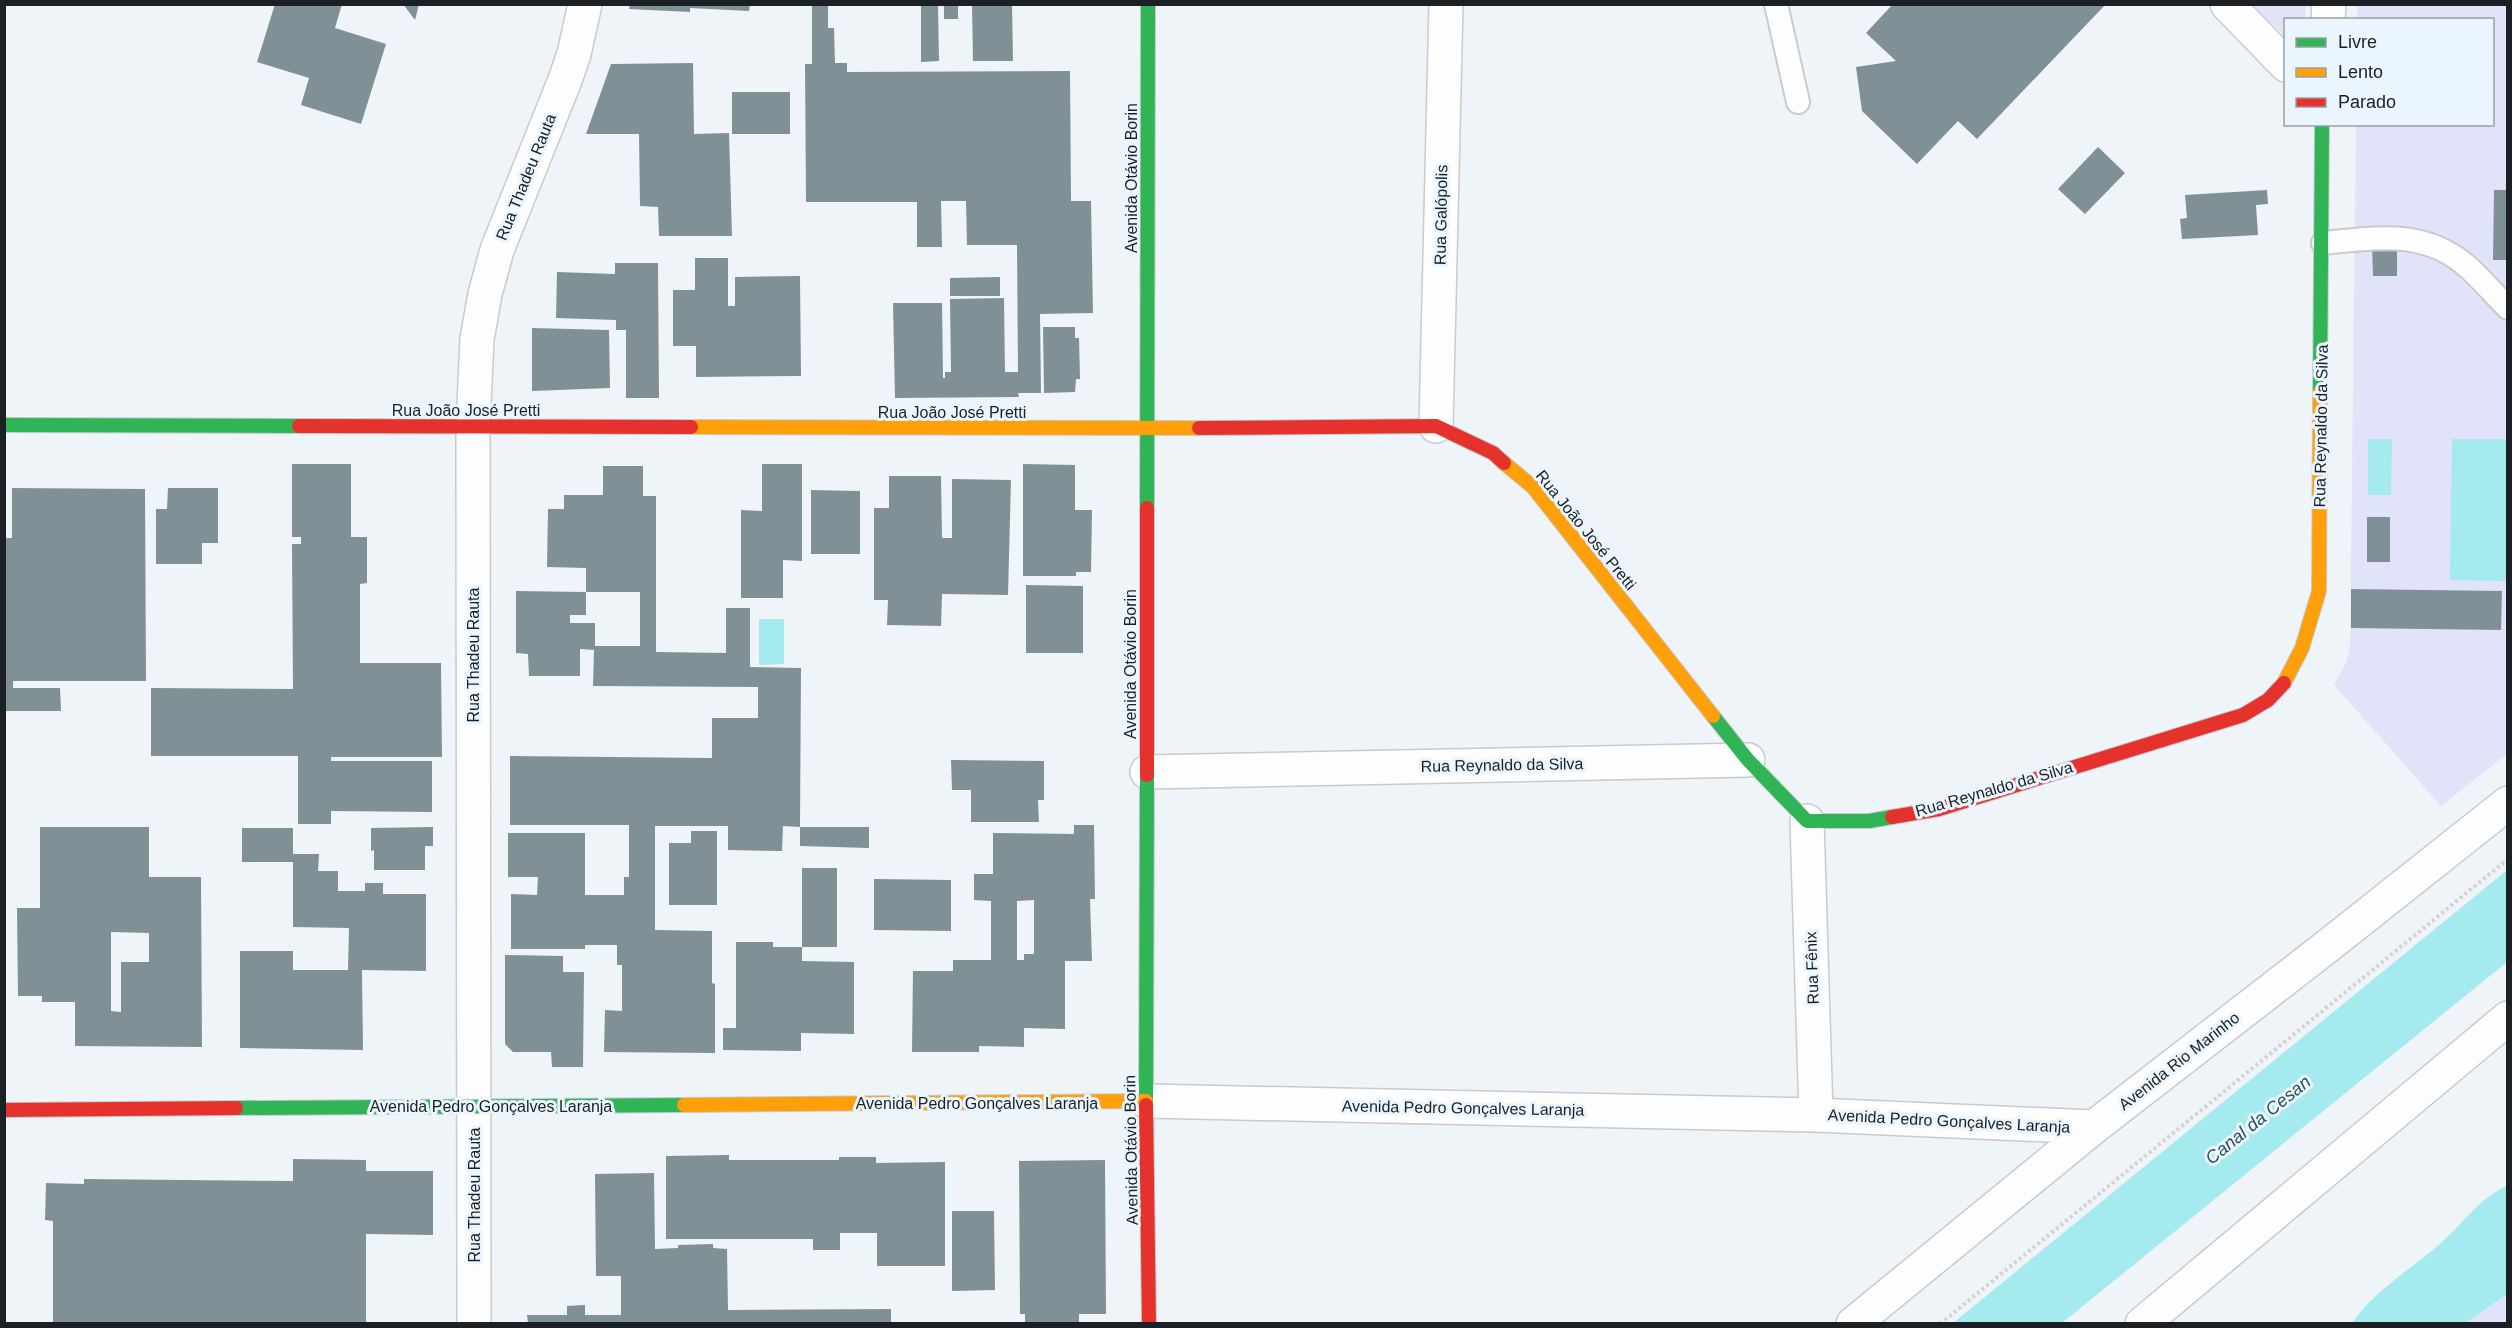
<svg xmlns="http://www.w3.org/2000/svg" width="2512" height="1328" viewBox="0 0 2512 1328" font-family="Helvetica,sans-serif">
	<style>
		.green { fill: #e1e4f8 }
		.water { fill: #a4eaef }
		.building { fill: #809097; fill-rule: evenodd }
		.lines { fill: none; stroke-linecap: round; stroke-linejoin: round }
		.lane-casing { stroke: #c6cbcf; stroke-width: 26 }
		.street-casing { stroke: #c6cbcf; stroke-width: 36 }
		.fast-casing { stroke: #c6cbcf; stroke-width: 16 }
		.slow-casing { stroke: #c6cbcf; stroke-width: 16 }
		.jam-casing { stroke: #c6cbcf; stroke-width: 16 }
		.path { stroke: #d1d3d5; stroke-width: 4; stroke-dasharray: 3 3; stroke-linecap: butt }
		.lane { stroke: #fdfdfe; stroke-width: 22 }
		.street { stroke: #fdfdfe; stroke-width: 33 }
		.fast { stroke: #30b455; stroke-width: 14 }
		.slow { stroke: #ff9f0a; stroke-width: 14 }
		.jam { stroke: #e5322d; stroke-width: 14 }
		.labels { text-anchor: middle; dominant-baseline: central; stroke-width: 6; stroke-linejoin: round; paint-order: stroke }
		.street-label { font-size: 16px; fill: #1b2024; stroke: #ebf5fd }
		.water-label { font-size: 18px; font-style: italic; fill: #275356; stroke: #ebf5fd }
	</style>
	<rect width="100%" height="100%" fill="#eff4f9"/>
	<path class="green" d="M2252 5H2306L2305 19 2286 20 2285 36Z
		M2357 5H2507V754L2441 806 2334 685 2346 663 2350 646 2356 125 2492 124V20L2357 19Z
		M2507 1294V1323H2466Z"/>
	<path class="water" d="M2368 439H2392L2391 495H2368Z
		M2452 439H2507V581L2450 580Z
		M759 619H784V664L759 665Z
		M2507 870V962L2062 1323H1953Z
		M2507 1186V1294L2466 1323H2352C2374 1291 2411 1269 2441 1243 2463 1224 2480 1197 2507 1186Z"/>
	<path class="building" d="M275 4H342L335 28 386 44 361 124 301 105 309 78 257 62Z
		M403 4H419L415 20Z
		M630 4H750L749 11 690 8V12L629 9Z
		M812 4H828V28H834L835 63H847V72L1070 71 1071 201H1091L1093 313 1040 314 1041 393H1018L1019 397 895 398 893 303H942L943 378H945V372H951L950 299 1004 298 1005 372H1018L1017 245H967L966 201H941L942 247H917V202H806L805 64H812Z
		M921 4H938L939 61 921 62Z
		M944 4H958V19H944Z
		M972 4H1012L1013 61H973Z
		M1893 4H2106L1977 139 1958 121 1917 164 1862 111 1856 67 1896 61 1866 33Z
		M693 63 694 134 729 133 732 236H659L658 207 640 206 639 134H586L611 64Z
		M732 92H790V134H732Z
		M2098 147 2125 173 2085 214 2058 189Z
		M2267 190 2268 204 2256 205 2258 235 2182 239 2180 219 2187 218 2185 195Z
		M2494 190H2508V260H2493Z
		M2372 246H2397V276H2373Z
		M695 258H728V306H735V277L800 276 801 376 696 377V346H673V290H695Z
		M615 263H658L659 398H626V330H616V320L556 318 557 272 615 274Z
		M1000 277V296H950V278Z
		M1043 327H1075V338H1079L1080 379H1076L1075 392 1044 393Z
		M532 328 609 330 610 388 532 391Z
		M292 464H351V537H367V583L360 584V663H441L442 757H331V761H432V812L331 811V824H298V756H151V688L293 689 292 544H301V537H292Z
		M762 464H802V561L783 560V598H741V510L762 511Z
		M1023 464 1075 465V510H1092L1091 572H1076V576H1023Z
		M603 466H643V496H656V652L726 653V608H750V667L801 668 800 827 783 826 782 851 728 850V826H655V930L712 931V983L715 984V1053L604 1052 605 1010 622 1011V965H617V945H585V949H511V894L537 895 538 877H508V833H585V895H624V877H629V825H510V756L712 758V718H758V687L593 686 594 650 580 649V676H529L528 654 516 653V591L586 592V568L547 567 548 509H564V495H603ZM586 592H640V646H595V623H570V615H586Z
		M889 476H941L942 538H952V479L1011 480 1008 595 942 594 941 626 887 625 888 600H874V508H889Z
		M12 488 145 489 146 681H13V688H60L61 711H4V538H12Z
		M168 488H218V543H202V564H156V509H167Z
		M811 490 860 491V554H811Z
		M2367 517H2390V562H2367Z
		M1026 585 1083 586V653H1026Z
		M2351 589 2502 591 2501 630 2351 628Z
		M951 760 1044 761V800H1038L1039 822H971V790H952Z
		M1074 825H1094L1095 899H1090L1092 961H1065V1029L1024 1028V1047L979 1046V1052H912L913 971H953V960H991V901L974 900V874H993V833L1074 834ZM1034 900V954H1024V960H1017V901Z
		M40 827H149V877H201L202 1047 75 1046V1002H42V996H18L17 908H40ZM111 932 149 933V962H121V1012L111 1011Z
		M433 827V846H425V870H374V850L371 851V828Z
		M800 827H869V848L800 846Z
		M242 828H293V854H319L318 871H338V891H365V883H383V894H426V971L362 970 363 1050 240 1048V951H293V970H348L349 928 293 927V862H242Z
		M691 831H717V905H669V843H691Z
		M802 868H837V947H802Z
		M874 879 951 880V931L874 930Z
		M736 942H773V947H802V961L854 962V1034L801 1033V1051L723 1050V1028H736Z
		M505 955 563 956V972H584L583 1067H552L551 1052H513L505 1044Z
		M729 1155V1160H839V1157H876V1163L945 1162V1266H877V1233H840V1250H813V1239H666V1156Z
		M293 1159 366 1160V1171H433V1235L366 1234V1323H53V1221L45 1220 46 1183 84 1184V1179L293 1181Z
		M1105 1160 1106 1314H1079V1323H1025V1314H1020L1019 1161Z
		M654 1173 655 1249 678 1248V1245L713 1244V1248L727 1249 728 1310 891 1309V1323H528L527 1315H567V1306L585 1305V1315H621V1276H596L595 1174Z
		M952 1211H994L995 1290 952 1291Z"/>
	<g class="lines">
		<g class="lane-casing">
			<path id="lane" d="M1776 4 1798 102
				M2323 243C2376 238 2425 228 2469 268 2482 280 2495 295 2508 308"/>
		</g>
		<g class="street-casing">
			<path id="street" d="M2227 4 2286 65
				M2328 20 2329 4
				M1436 426 1446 4
				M1147 772 1748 760
				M1807 821 1816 1115
				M1146 1101 1816 1115 2094 1127
				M474 1324 473 427 477 339 485 294 497 250 565 80 574 54 585 4
				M1853 1324 2094 1127 2329 945 2508 803
				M2142 1324 2508 1018"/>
		</g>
		<g class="fast-casing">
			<path id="fast" d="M2320 392 2322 124
				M4 425 299 426
				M1147 508 1148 4
				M1713 716 1748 760 1807 821H1869L1892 817
				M1146 1105 1147 775
				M236 1108 684 1105"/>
		</g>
		<g class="slow-casing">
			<path id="slow" d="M691 427 1199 428
				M1504 463 1533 487 1713 716
				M2284 683 2302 648 2319 591 2320 392
				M684 1105 1146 1101"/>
		</g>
		<g class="jam-casing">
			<path id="jam" d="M299 426 691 427
				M1199 428 1436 426 1493 453 1504 463
				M1147 775V508
				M1892 817 1939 809 2243 715 2268 700 2284 683
				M1146 1105 1149 1324
				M4 1110 236 1108"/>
		</g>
		<path class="path" d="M1940 1324 2508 859"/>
		<use href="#lane" class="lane"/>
		<use href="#street" class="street"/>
		<use href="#fast" class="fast"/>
		<use href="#slow" class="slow"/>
		<use href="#jam" class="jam"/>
	</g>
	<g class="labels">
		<g class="street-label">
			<text transform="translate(526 177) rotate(-68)">Rua Thadeu Rauta</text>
			<text transform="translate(1131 178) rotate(-90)">Avenida Otávio Borin</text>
			<text transform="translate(1441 215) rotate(-89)">Rua Galópolis</text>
			<text x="466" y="410">Rua João José Pretti</text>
			<text x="952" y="412">Rua João José Pretti</text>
			<text transform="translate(2321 426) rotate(-89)">Rua Reynaldo da Silva</text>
			<text transform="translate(1586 530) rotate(51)">Rua João José Pretti</text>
			<text transform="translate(473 655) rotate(-90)">Rua Thadeu Rauta</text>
			<text transform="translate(1130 664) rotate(-90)">Avenida Otávio Borin</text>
			<text transform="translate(1502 765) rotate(-1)">Rua Reynaldo da Silva</text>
			<text transform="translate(1994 789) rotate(-16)">Rua Reynaldo da Silva</text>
			<text transform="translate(1812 968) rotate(-92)">Rua Fênix</text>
			<text transform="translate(2179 1061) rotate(-38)">Avenida Rio Marinho</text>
			<text x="977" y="1103">Avenida Pedro Gonçalves Laranja</text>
			<text x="491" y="1106">Avenida Pedro Gonçalves Laranja</text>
			<text transform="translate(1463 1108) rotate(1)">Avenida Pedro Gonçalves Laranja</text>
			<text transform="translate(1949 1121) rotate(3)">Avenida Pedro Gonçalves Laranja</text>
			<text transform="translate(1131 1150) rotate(-91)">Avenida Otávio Borin</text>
			<text transform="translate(474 1195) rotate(-90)">Rua Thadeu Rauta</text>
		</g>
		<g class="water-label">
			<text transform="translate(2258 1120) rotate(-39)">Canal da Cesan</text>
		</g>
	</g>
	<rect width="2512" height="1328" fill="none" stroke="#1b2024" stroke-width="12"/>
	<rect x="2284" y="18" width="210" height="108" fill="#ebf5fd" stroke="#98a0a6" stroke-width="1.5"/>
	<rect x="2296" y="38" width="30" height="9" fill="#30b455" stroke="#98a0a6" stroke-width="1.5"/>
	<text x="2338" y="48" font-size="18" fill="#1b2024">Livre</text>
	<rect x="2296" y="68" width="30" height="9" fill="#ff9f0a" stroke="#98a0a6" stroke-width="1.5"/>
	<text x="2338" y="78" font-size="18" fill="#1b2024">Lento</text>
	<rect x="2296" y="98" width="30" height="9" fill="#e5322d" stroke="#98a0a6" stroke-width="1.5"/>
	<text x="2338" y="108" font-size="18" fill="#1b2024">Parado</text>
</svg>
